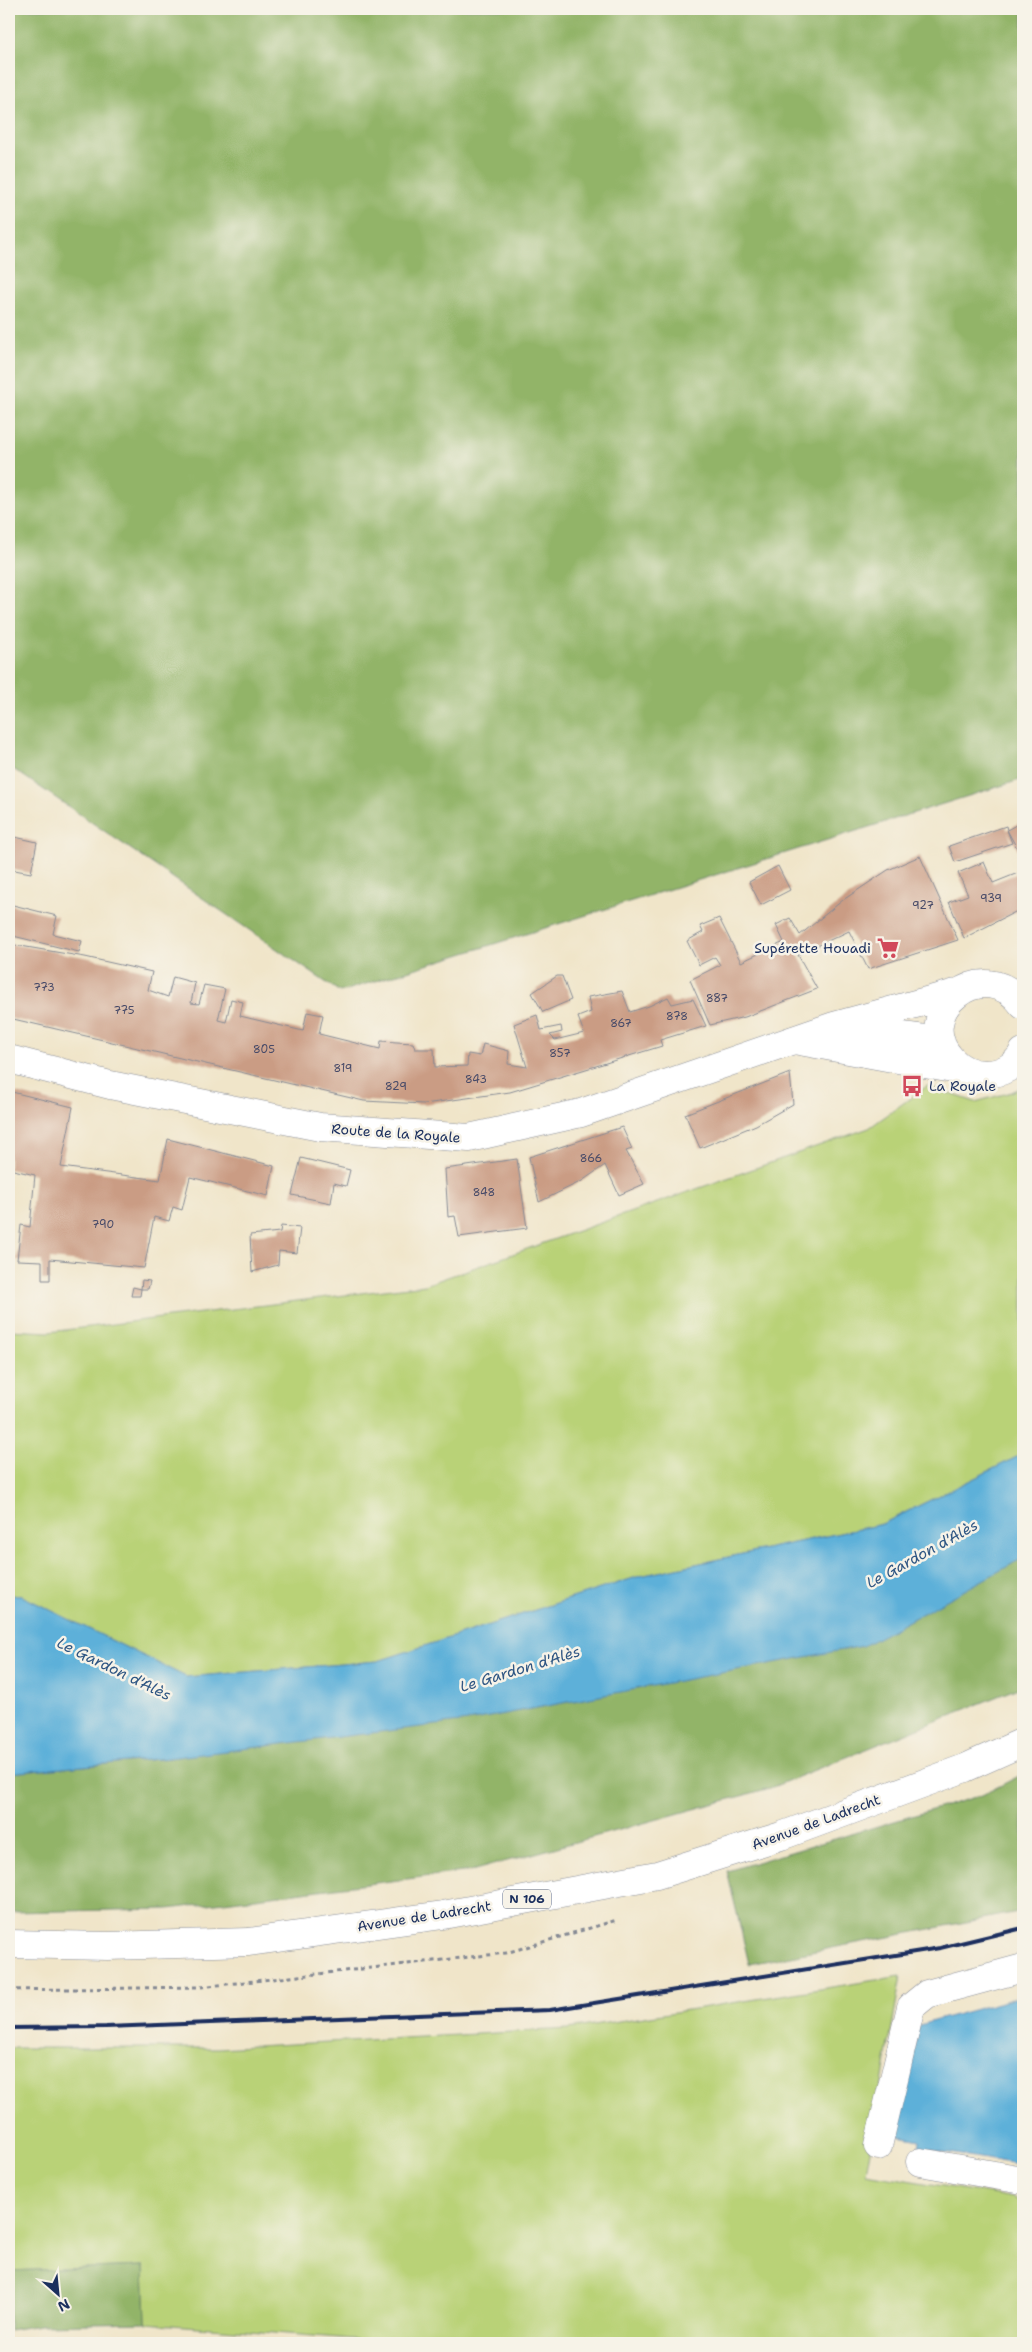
<svg xmlns="http://www.w3.org/2000/svg" width="1032" height="2352" viewBox="0 0 1032 2352" font-family="'Shantell Sans',sans-serif">
	<style>
		.green { fill: #b9d277; stroke: #6a806a }
		.forest { fill: #92b468; stroke: #567263 }
		.water { fill: #5db0d9; stroke: #3c709c }
		.building { fill: #ca9c84 }
		.lines { fill: none; stroke-linecap: round; stroke-linejoin: round }
		.minor-casing { stroke: #868a94; stroke-width: 29 }
		.major-casing { stroke: #868a94; stroke-width: 29 }
		.path { stroke: #868a94; stroke-width: 3; stroke-dasharray: 4 4; stroke-linecap: butt }
		.minor { stroke: #fff; stroke-width: 28 }
		.major { stroke: #fff; stroke-width: 28 }
		.rail { stroke: #1b2f5e; stroke-width: 4 }
		.labels { text-anchor: middle; dominant-baseline: central; stroke-width: 5; stroke-linejoin: round; paint-order: stroke }
		.number-label { font-size: 11px; fill: #474a68 }
		.shield { fill: #f7f3e8; stroke: #5d6a87; stroke-width: 1 }
		.shield-label { font-size: 12px; font-weight: bold; fill: #1b2f5e }
		.poi-label { font-size: 14px; fill: #1b2f5e; stroke: #f7f3e8; text-anchor: end }
		.street-label { font-size: 14px; fill: #1b2f5e; stroke: #f7f3e8 }
		.water-label { font-size: 15px; font-style: italic; fill: #2f5683; stroke: #f7f3e8 }
	</style>
	<rect width="100%" height="100%" fill="#f7f3e8"/>
	<filter id="ink" filterUnits="userSpaceOnUse"><feTurbulence type="fractalNoise" baseFrequency=".02" numOctaves="2"/><feDisplacementMap in="SourceGraphic" scale="10" xChannelSelector="R" yChannelSelector="G"/><feConvolveMatrix kernelMatrix="1 2 1 2 8 2 1 2 1" color-interpolation-filters="sRGB"/></filter>
	<filter id="wash" filterUnits="userSpaceOnUse"><feTurbulence type="fractalNoise" baseFrequency=".0096" numOctaves="4" result="noise"/><feDisplacementMap in="SourceGraphic" scale="20" xChannelSelector="R" yChannelSelector="G"/><feGaussianBlur stdDeviation="1.12" result="paint"/><feColorMatrix in="noise" values="0 0 0 0 0 0 0 0 0 0 0 0 0 0 0 0 0 1.4 0 .05"/><feComposite in="paint" operator="in"/></filter>
	<g filter="url(#wash)">
		<rect width="100%" height="100%" fill="#f0e5c9"/>
		<path class="green" d="M927 1086 975 1102 1012 1092 1023 1086V1454L882 1524 640 1576 378 1661 186 1677 22 1596 9 1595V1330L49 1332 425 1285 869 1128Z
			M901 1976 866 2173 1014 2198 1023 2204V2343H404L146 2323 144 2266 9 2271V2048H218L569 2029Z"/>
		<path class="forest" d="M9 9H1023V779L340 992 9 766Z
			M1023 1534V1686L770 1788 471 1871 168 1909 9 1912V1773L169 1758Z
			M1023 1774V1911L749 1964 727 1871 982 1795Z
			M144 2266 146 2323 39 2325 9 2330V2271Z"/>
		<path class="water" d="M1023 1454V1558L863 1646 468 1721 169 1758 9 1773V1595L22 1596 186 1677 378 1661 640 1576 882 1524Z
			M1023 1996V2165L919 2148 920 2140 894 2135 919 2025Z"/>
		<g id="blocks">
			<path class="building" d="M1023 821V859L1007 830 1012 843 955 862 949 846 1006 826 1007 830Z
				M15 837 37 842 31 873 9 869Z
				M920 856 958 940 868 969 849 931 798 955 817 989 745 1017 710 1025 690 980 720 965 715 957 699 965 687 941 703 932 700 926 719 918 741 962 784 942 776 925 790 918 800 935 843 900 888 870Z
				M984 862 993 883 1023 871V908L964 938 949 902 968 895 958 873Z
				M778 866 790 890 761 905 749 882Z
				M9 904 57 916 53 934 82 941 79 952 9 935Z
				M9 944 85 957 152 972 148 990 168 997 173 977 195 983 191 1003 199 1004 204 985 225 989 218 1020 226 1022 231 999 243 1002 240 1016 303 1031 307 1012 323 1015 319 1034 380 1049 381 1041 413 1043 415 1049H434L435 1067 467 1066 468 1054 480 1056 483 1044 509 1051 508 1064 527 1067 514 1024 537 1015 541 1030 561 1026 562 1032 550 1035 555 1040 584 1033 578 1017 591 1012 588 997 622 991 630 1012 649 1006 668 997 672 1004 693 999 706 1026 660 1040 662 1046 510 1092 424 1104 364 1101 9 1018Z
				M557 976H562L571 1000 543 1012 532 993Z
				M790 1073 793 1104 756 1125 700 1148 685 1114Z
				M12 1092 73 1107 61 1167 160 1180 168 1139 274 1166 268 1196 190 1177 182 1210 173 1207 169 1221 154 1217 144 1268 50 1259V1280H42V1261L17 1260 21 1225 30 1227 35 1175 9 1169V1110Z
				M622 1127 632 1149 626 1151 644 1184 619 1195 605 1165 582 1181 539 1202 529 1157Z
				M301 1158 350 1170 346 1186 334 1183 331 1203 292 1195Z
				M517 1159 527 1228 459 1237 455 1216 448 1217 445 1169Z
				M281 1226 300 1228 297 1253 279 1251 278 1265 252 1272 250 1235 280 1232Z
				M142 1280 150 1281 148 1289H141Z
				M133 1287 141 1289 140 1296H131Z"/>
		</g>
	</g>
	<g filter="url(#ink)">
		<use href="#blocks" fill-opacity="0" stroke="#868a94" stroke-width="1"/>
		<g class="lines">
			<g class="minor-casing">
				<path id="minor" d="M794 1040 969 1072
					M878 2146 911 2007 927 1994 1023 1968
					M920 2162 1023 2180"/>
			</g>
			<g class="major-casing">
				<path id="major" d="M1023 1005C984 951 909 1013 951 1059 960 1069 972 1074 985 1074 1001 1074 1016 1066 1023 1052
					M845 1028 941 1041
					M9 1059 110 1085 320 1127 469 1138 581 1113 834 1026 956 993
					M9 1944 108 1946 249 1942 443 1915 657 1875 781 1836 965 1768 1023 1742"/>
			</g>
			<path class="path" d="M9 1990 200 1987 506 1953 617 1920"/>
			<use href="#minor" class="minor"/>
			<use href="#major" class="major"/>
			<path class="rail" d="M9 2028 106 2027 550 2010 940 1948 1023 1928"/>
		</g>
	</g>
	<defs>
		<g id="supermarket-bare" transform="scale(1.725)"><path d="M-6-5.5h2.5l.6 2H6L4.5 2H-2.5L-4.4-4H-6ZM-1.5 3.2a1.3 1.3 0 1 0 .1 0ZM3 3.2a1.3 1.3 0 1 0 .1 0Z" fill="#d1495b" stroke="#f7f3e8" stroke-width="2.5" paint-order="stroke"/></g>
		<g id="bus-bare" transform="scale(1.725)"><path d="M-5-6H5V4H4V6H2V4H-2V6H-4V4H-5ZM-3.5-4V0h7V-4ZM-3.5 1.2v1.5H-2V1.2ZM2 1.2v1.5H3.5V1.2Z" fill="#d1495b" stroke="#f7f3e8" stroke-width="2.5" paint-order="stroke"/></g>
	</defs>
	<g fill-rule="evenodd">
		<use href="#supermarket-bare" x="888" y="948"/>
		<use href="#bus-bare" x="912" y="1086"/>
	</g>
	<g class="labels">
		<g class="number-label">
			<text x="991" y="898">939</text>
			<text x="923" y="905">927</text>
			<text x="44" y="987">773</text>
			<text x="717" y="998">887</text>
			<text x="124" y="1010">775</text>
			<text x="677" y="1016">878</text>
			<text x="621" y="1023">867</text>
			<text x="264" y="1049">805</text>
			<text x="560" y="1053">857</text>
			<text x="343" y="1068">819</text>
			<text x="476" y="1079">843</text>
			<text x="396" y="1086">829</text>
			<text x="591" y="1158">866</text>
			<text x="484" y="1192">848</text>
			<text x="103" y="1224">790</text>
		</g>
		<rect class="shield" x="503" y="1889.5" width="48" height="19" rx="4"/>
		<g class="shield-label">
			<text x="527" y="1899">N 106</text>
		</g>
		<g class="poi-label">
			<text x="871" y="948">Supérette Houadi</text>
			<text x="929" y="1086" text-anchor="start">La Royale</text>
		</g>
		<g class="street-label">
			<text transform="translate(396 1133) rotate(4)">Route de la Royale</text>
			<text transform="translate(816 1822) rotate(-20)">Avenue de Ladrecht</text>
			<text transform="translate(424 1916) rotate(-9)">Avenue de Ladrecht</text>
		</g>
		<g class="water-label">
			<text transform="translate(922 1554) rotate(-29)">Le Gardon d'Alès</text>
			<text transform="translate(114 1669) rotate(26)">Le Gardon d'Alès</text>
			<text transform="translate(520 1669) rotate(-17)">Le Gardon d'Alès</text>
		</g>
	</g>
	<rect width="1032" height="2352" fill="none" stroke="#f7f3e8" stroke-width="30"/>
	<g transform="translate(58 2294) rotate(153)" stroke="#f7f3e8" stroke-width="4" paint-order="stroke">
	<path d="M0-4L9 19L0 12L-9 19Z" fill="#1b2f5e"/>
	<text y="-8" font-size="14" font-weight="bold" text-anchor="middle" fill="#1b2f5e">N</text>
	</g>
</svg>
